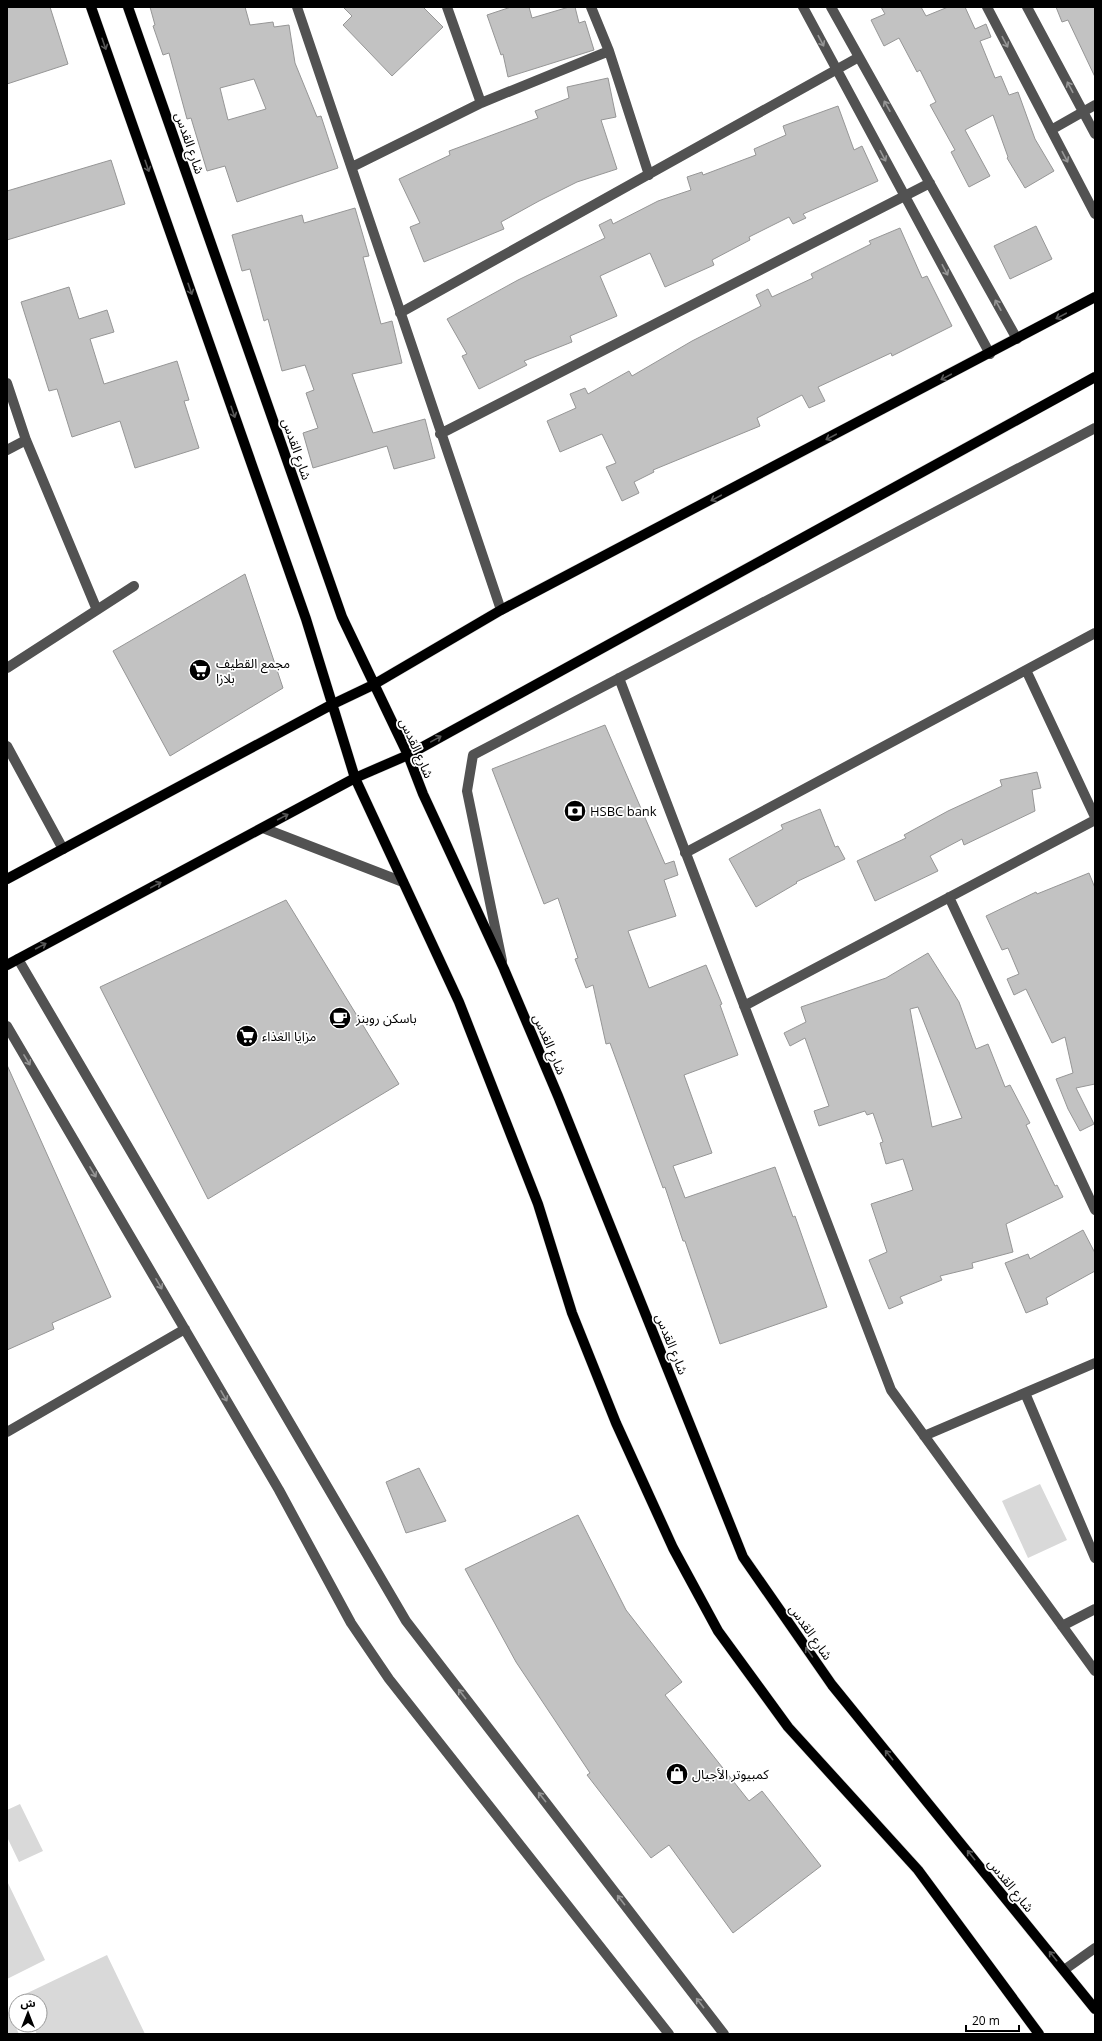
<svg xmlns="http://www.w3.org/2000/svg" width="1102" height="2041" viewBox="0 0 1102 2041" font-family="'Open Sans','Noto Sans Arabic',sans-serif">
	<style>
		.green { fill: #d9d9d9 }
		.building { fill: #c2c2c2; stroke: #969696; fill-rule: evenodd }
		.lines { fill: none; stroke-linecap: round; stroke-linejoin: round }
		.major-casing { stroke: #dbdbdb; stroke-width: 11 }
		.minor { stroke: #525252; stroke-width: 10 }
		.major { stroke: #000; stroke-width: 10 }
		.oneway { stroke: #979797 }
		.oneway2 { stroke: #595959 }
		.labels { text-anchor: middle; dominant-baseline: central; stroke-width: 3.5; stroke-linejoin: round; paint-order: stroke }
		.street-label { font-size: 13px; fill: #000; stroke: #fff }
		.poi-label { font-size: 13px; fill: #000; stroke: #fff; text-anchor: start }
	</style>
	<rect width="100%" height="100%" fill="#fff"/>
	<path class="green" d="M1040 1484 1067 1540 1028 1558 1002 1501Z
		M20 1804 43 1851 19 1862 7 1837V1810Z
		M7 1881 45 1960 7 1979Z
		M107 1955 145 2034H37L32 2025H40V2001H21L19 1997Z
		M7 2009 19 2034H7Z"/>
	<path class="building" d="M7 7H50L68 64 7 84Z
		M150 7H245L250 25 273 22 274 27 289 25 295 63 317 117 321 116 338 168 237 202 225 166 207 171 191 118 187 119 169 53 163 55 153 26 155 25ZM254 79 266 109 228 120 220 88Z
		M343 7H423L443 27 392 76 343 25 352 16Z
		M511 7H529L532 18 569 7H575L579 23 585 21 594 50 508 77 503 54 501 55 487 15Z
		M881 7H921L926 16 948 7H965L975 29 986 24 991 37 980 41 995 78 1001 76 1009 95 1018 92 1035 139 1054 171 1025 188 1007 158 1008 157 993 115 965 130 990 176 969 187 951 152 955 150 930 105 936 102 920 70 917 72 899 38 884 46 871 20 885 14Z
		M1056 7H1095V77L1068 20 1062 22Z
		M608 78 616 117 601 120 617 169 577 182 539 201 501 222 504 229 424 262 410 227 420 223 399 179 450 155 449 151 538 118 535 111 569 98 567 87Z
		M838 106 854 150 862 146 878 181 803 214 806 218 793 224 789 217 749 237 750 240 712 260 714 265 665 287 650 253 600 276 617 316 570 336 572 342 524 361 527 365 479 389 462 356 467 354 447 319 518 280 605 238 599 225 611 219 613 224 658 201 691 190 687 177 702 172 703 175 756 155 754 149 786 135 783 126Z
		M111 160 125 204 7 240V191Z
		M355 208 369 256 363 257 381 324 392 321 402 363 352 374 373 433 425 419 435 458 394 469 387 446 313 468 303 433 318 428 306 393 314 390 305 365 282 371 268 319 264 321 250 269 242 271 232 235 302 215 304 223Z
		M1036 226 1052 259 1010 279 994 246Z
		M900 228 922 278 927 276 952 326 892 356 891 353 818 387 825 401 809 408 802 395 757 418 760 426 653 470 654 472 634 482 639 493 622 501 606 467 616 463 602 434 560 452 547 421 576 408 570 394 585 388 588 394 629 371 632 376 692 341 761 306 756 295 768 289 772 297 813 278 811 274 871 244 869 241Z
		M69 287 79 319 107 310 114 332 90 339 104 384 177 361 189 400 184 401 199 448 135 468 120 421 72 437 57 389 49 391 21 302Z
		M245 574 283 688 170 756 113 651Z
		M605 725 665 864 674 861 678 875 664 880 676 916 628 931 649 988 706 965 722 1004 720 1005 738 1055 684 1075 712 1153 673 1166 685 1198 775 1167 793 1217 795 1216 827 1307 720 1344 685 1241H683L665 1187 663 1188 610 1043 606 1044 593 985 586 988 575 959 578 958 558 898 544 904 492 769Z
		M1037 772 1041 788 1032 790 1035 811 964 845 962 839 930 856 938 871 875 901 857 861 906 838 904 835 948 811 1002 786 1000 780Z
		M820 809 835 847 838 846 845 859 796 882 797 883 756 907 729 859 783 829 781 825Z
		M1089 873 1095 888V1084L1076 1088 1094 1124 1080 1131 1068 1109 1056 1079 1073 1073 1065 1037 1052 1043 1026 989 1014 995 1007 979 1019 974 1008 948 1002 950 986 916 1036 892 1037 894Z
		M286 900 399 1084 208 1199 100 987Z
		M928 953 959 1002 976 1049 988 1044 1005 1087 1010 1085 1030 1123 1026 1125 1055 1186 1057 1185 1063 1197 1006 1224 1013 1252 972 1263 973 1268 940 1276 942 1280 900 1297 903 1303 889 1309 869 1260 887 1252 871 1204 913 1190 903 1159 886 1164 880 1143 883 1142 873 1113 867 1115 865 1111 819 1126 814 1111 829 1106 805 1038 790 1046 784 1033 806 1022 801 1007 886 978ZM918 1007 962 1118 932 1127 910 1009Z
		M7 1065 111 1297 52 1323 54 1329 7 1350Z
		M1083 1230 1095 1253V1271L1046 1298 1048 1304 1026 1313 1005 1263 1028 1254 1030 1259Z
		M419 1468 446 1521 406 1533 386 1482Z
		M578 1515 626 1610 682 1682 665 1695 749 1801 762 1791 821 1866 733 1933 669 1845 651 1858 587 1775 590 1773 516 1662 465 1569Z"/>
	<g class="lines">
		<g class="major-casing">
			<path id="major" d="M91 7 306 619 355 778 459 1002 538 1204 572 1313 616 1423 673 1548 718 1631 788 1727 918 1870 1039 2034
				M128 7 342 617 408 755 423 794 504 969 558 1096 743 1557 832 1685 1095 2009
				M7 879 331 705 373 685 501 610 1095 297
				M7 965 355 778 408 755 1095 377"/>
		</g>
		<path class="minor" d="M297 7C367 208 432 409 501 610
			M591 7 609 51 649 175
			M803 7 990 354
			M831 7 1017 339
			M987 7 1095 214
			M1027 7 1095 134
			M481 103 609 51
			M1051 130 1095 105
			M352 167 481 103 447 7
			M400 313 859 57
			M7 383 26 440 97 610
			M440 434 930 183
			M7 450 26 440
			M7 668 134 586
			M1026 670 1095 817
			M619 678 891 1390 1095 1671
			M7 746 63 849
			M263 828 403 882
			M685 853 1095 633
			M949 897 1095 1210
			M18 959 406 1621 724 2034
			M502 961 467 791 473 755 1095 428
			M744 1006 1095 820
			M7 1026 279 1490 351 1623 389 1679 669 2034
			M1025 1393 1095 1558
			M7 1432 185 1329
			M924 1436 1095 1363
			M1062 1626 1095 1609
			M1064 1970 1095 1948"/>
		<use href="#major" class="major"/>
	</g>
	<defs><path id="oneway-shaft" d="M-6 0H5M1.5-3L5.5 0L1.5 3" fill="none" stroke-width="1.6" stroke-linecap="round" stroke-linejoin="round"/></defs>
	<g class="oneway">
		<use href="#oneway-shaft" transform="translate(821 41) rotate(62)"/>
		<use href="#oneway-shaft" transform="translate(1005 42) rotate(62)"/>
		<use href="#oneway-shaft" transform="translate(1070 87) rotate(-118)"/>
		<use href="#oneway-shaft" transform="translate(887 106) rotate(-119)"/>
		<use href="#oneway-shaft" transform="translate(883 156) rotate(62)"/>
		<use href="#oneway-shaft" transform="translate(1065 157) rotate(62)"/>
		<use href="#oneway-shaft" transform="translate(945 270) rotate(62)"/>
		<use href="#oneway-shaft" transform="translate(998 305) rotate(-119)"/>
		<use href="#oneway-shaft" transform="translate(27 1060) rotate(59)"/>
		<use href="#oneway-shaft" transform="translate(93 1172) rotate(59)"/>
		<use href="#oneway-shaft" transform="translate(159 1284) rotate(60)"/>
		<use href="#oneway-shaft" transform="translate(224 1396) rotate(60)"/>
		<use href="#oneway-shaft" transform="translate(462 1694) rotate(-128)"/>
		<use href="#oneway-shaft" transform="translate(542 1797) rotate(-128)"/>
		<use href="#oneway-shaft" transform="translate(621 1900) rotate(-128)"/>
		<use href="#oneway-shaft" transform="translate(700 2003) rotate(-128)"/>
	</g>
	<g class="oneway2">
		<use href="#oneway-shaft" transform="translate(104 44) rotate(71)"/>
		<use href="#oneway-shaft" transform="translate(147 166) rotate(71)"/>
		<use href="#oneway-shaft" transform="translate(190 289) rotate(71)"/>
		<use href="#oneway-shaft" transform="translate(1061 316) rotate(152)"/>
		<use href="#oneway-shaft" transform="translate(946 377) rotate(152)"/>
		<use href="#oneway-shaft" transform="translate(233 412) rotate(71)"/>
		<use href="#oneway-shaft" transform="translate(831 437) rotate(152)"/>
		<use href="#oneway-shaft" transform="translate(716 498) rotate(152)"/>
		<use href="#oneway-shaft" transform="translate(436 739) rotate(-29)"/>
		<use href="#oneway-shaft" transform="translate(283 817) rotate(-28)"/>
		<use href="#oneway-shaft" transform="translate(156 885) rotate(-28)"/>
		<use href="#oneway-shaft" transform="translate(41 946) rotate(-28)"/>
		<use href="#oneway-shaft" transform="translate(809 1652) rotate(-125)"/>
		<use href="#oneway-shaft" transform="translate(889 1755) rotate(-129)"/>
		<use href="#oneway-shaft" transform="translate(971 1855) rotate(-129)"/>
		<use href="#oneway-shaft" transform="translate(1053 1956) rotate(-129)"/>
	</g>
	<defs>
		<g id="supermarket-disc" transform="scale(1.15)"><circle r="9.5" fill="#000" stroke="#fff"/><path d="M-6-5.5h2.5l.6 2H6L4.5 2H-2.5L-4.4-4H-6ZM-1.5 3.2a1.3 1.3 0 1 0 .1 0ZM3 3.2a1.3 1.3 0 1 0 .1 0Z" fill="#fff"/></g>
		<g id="bank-disc" transform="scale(1.15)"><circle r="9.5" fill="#000" stroke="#fff"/><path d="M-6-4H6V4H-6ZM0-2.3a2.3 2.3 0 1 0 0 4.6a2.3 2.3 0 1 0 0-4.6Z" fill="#fff"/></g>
		<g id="cafe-disc" transform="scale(1.15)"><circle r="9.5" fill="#000" stroke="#fff"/><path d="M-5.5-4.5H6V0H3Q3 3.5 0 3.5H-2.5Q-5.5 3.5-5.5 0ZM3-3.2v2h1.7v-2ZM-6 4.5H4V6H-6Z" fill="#fff"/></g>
		<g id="shop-disc" transform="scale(1.15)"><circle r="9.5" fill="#000" stroke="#fff"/><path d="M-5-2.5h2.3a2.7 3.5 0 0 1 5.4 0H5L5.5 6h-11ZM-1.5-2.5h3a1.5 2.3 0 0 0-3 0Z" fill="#fff"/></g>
	</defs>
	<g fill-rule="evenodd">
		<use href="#supermarket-disc" x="200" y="670"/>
		<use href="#bank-disc" x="575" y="811"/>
		<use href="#cafe-disc" x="340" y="1018"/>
		<use href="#supermarket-disc" x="247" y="1036"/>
		<use href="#shop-disc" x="677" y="1774"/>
	</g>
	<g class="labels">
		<g class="street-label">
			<text transform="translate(190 143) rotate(71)">شارع القدس</text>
			<text transform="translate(297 449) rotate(71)">شارع القدس</text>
			<text transform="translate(417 748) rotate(66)">شارع القدس</text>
			<text transform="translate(550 1044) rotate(67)">شارع القدس</text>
			<text transform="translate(672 1344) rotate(68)">شارع القدس</text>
			<text transform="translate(811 1632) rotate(55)">شارع القدس</text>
			<text transform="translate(1011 1885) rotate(51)">شارع القدس</text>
		</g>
		<g class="poi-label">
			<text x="216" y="663">مجمع القطيف<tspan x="216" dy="15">بلازا</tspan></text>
			<text x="590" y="811">HSBC bank</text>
			<text x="356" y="1018">باسكن روبنز</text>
			<text x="262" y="1036">مزايا الغذاء</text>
			<text x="692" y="1774">كمبيوتر الأجيال</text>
		</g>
	</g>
	<rect width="1102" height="2041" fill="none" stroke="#000000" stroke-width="16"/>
	<g transform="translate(28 2013)"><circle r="19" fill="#ffffff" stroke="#999999"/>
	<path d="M0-3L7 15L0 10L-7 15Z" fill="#000000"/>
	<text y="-6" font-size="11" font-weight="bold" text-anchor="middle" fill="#000000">ش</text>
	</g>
	<path d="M966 2025v6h53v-6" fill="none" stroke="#000000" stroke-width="2"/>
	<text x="972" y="2025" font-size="12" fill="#000000" stroke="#ffffff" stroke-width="3" paint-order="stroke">20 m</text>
</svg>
